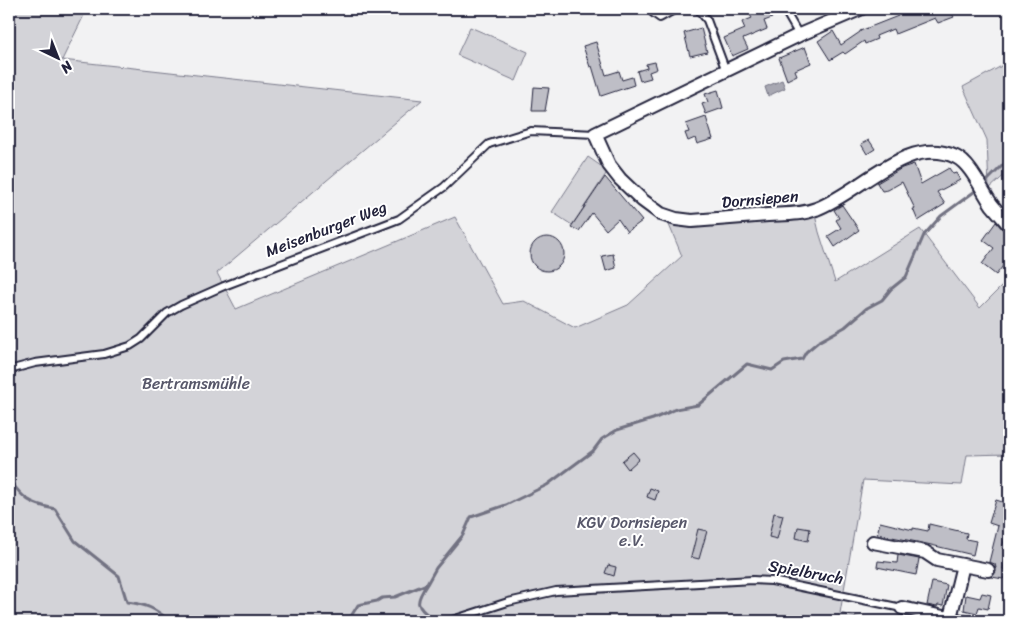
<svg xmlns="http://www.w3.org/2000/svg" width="1018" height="630" viewBox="0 0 1018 630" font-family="Sriracha,sans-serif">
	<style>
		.green { fill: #d3d3d8; stroke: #7a7a8a }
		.water { fill: #a8a8b2; stroke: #727282 }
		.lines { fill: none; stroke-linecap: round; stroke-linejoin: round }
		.stream { stroke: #727282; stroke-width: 3 }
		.building { fill: #bebec6; stroke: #22223b }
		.service-casing { stroke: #22223b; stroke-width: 10 }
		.minor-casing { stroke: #22223b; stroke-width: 16 }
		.service { stroke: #fff; stroke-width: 6 }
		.minor { stroke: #fff; stroke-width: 12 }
		.labels { text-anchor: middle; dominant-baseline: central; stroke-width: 4; stroke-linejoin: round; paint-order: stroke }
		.street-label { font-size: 16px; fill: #22223b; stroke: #fff }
		.park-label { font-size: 16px; fill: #57576a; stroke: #fff }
	</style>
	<rect width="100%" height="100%" fill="#f2f2f3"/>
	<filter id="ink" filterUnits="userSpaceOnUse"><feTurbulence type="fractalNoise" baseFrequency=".02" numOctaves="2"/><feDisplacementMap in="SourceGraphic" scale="10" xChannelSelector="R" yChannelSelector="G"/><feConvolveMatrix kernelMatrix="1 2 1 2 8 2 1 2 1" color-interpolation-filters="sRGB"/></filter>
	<g filter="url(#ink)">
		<path class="green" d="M9 9H87L62 60 422 100 217 273 236 309 455 217 503 304 524 301 575 328 628 305 682 256 667 220 815 215 819 232 835 282 920 229 980 308 1009 279V454L967 455 962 485 863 480 840 613 870 621H9Z
			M470 27 528 52 516 81 457 55Z
			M1009 62V171L989 189 987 140 963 87Z
			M588 157 608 171 572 225 552 212Z"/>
		<path class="water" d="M782 80 785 88 768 96 765 87Z"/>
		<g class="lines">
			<path class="stream" d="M983 185 1009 159
				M9 479C23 499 30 504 55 509L75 541 119 576 127 602C146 604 156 609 170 621
				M427 584C413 605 417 606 435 621
				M348 621 358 605 377 601 382 598 395 597 427 584 436 568 463 535 471 517 506 505 547 485 593 451 602 439 617 430 653 419 676 409 698 405 747 364 772 370 784 362 802 359 806 352 818 342 845 327 867 308 882 300 891 289 906 277 924 235 941 216 978 189"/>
		</g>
		<path class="building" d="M746 9H768L772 18 764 21 767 29 743 39 748 49 732 56 724 38 745 29 742 22 752 18Z
			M910 9 957 10 951 12 954 17 938 23 935 18 895 34 893 29 876 36 877 39 865 44 864 41 845 54 843 52 830 60 818 41 833 31 841 45 860 32V31L898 16 897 14Z
			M701 28 707 52 690 56 684 33Z
			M596 42 606 75 619 71 622 80 632 77 634 85 601 96 592 66 590 67 583 46Z
			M805 47 811 63 795 70 797 75 787 80 779 58Z
			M655 62 657 69 649 72 651 78 640 81 637 71 647 68 646 64Z
			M534 87 549 88 545 111H532Z
			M718 90 723 108 706 114 702 104 708 102 705 94Z
			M706 117 713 139 697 144 695 138 688 141 685 133 689 132 686 124Z
			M869 140 875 149 867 154 861 144Z
			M914 164 921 184 949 168 953 174 956 173 960 180 937 192 945 204 918 221 913 209H915L902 182 888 190 882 191 877 183 902 168Z
			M605 177 642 221 627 232 618 219 606 230 592 213 579 231 571 227Z
			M842 205 859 230 835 247 828 236 841 228 836 220 839 218 834 210Z
			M996 222 1006 233 1003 237 1009 242V258L996 275 982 264 994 248 983 240Z
			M530 254a17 17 0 1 1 34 0a17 17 0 1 1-34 0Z
			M613 254 616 268 606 271 602 256Z
			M633 452 639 459 628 469 622 461Z
			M650 488 658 491 655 500 647 497Z
			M996 500 1009 504V522L1002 548 1007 549 1003 569 1008 570 1003 579 992 577 996 572V568L995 564 989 562 998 526 989 523Z
			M774 513 783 515 777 539 769 537Z
			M880 522 913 530V528L928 531 929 524 967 533 966 539 976 541 973 555 927 544 877 534Z
			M798 527 810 529 808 541 796 538Z
			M698 529 707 531 699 559 691 557Z
			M898 555 919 559 916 575 877 567 878 561 897 563Z
			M608 565 616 567 614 576 605 573Z
			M932 582 947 585 943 606 938 605 937 607 927 605Z
			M982 593 991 595 988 609 979 607 977 613 964 610 966 595 980 598Z"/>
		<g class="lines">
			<g class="service-casing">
				<path id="service" d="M652 9 653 13 660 18 676 9
					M698 9 707 20 726 71
					M784 9 799 35
					M9 370 35 363 104 354 130 346 141 339 167 313 181 305 224 286 399 219 444 187 489 144 531 131 595 134
					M449 621 508 602 556 591 753 580 772 581 902 608"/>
			</g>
			<g class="minor-casing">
				<path id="minor" d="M860 9 799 35 595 134 609 165 620 179 642 200 661 214 676 219 692 221C717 219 742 217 768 215 784 214 801 215 816 209 860 193 907 134 956 157 971 164 982 191 992 205 998 212 1004 219 1009 225
					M873 542 925 552 937 560 988 570
					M902 608 962 621
					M950 618 963 565"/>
			</g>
			<use href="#service" class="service"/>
			<use href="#minor" class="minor"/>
		</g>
	</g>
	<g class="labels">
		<g class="street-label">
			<text transform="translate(760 199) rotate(-5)">Dornsiepen</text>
			<text transform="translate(326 229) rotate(-21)">Meisenburger Weg</text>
			<text transform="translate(806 572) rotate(10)">Spielbruch</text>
		</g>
		<g class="park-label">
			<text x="196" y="383">Bertramsmühle</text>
			<text x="632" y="522">KGV Dornsiepen<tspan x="632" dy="18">e.V.</tspan></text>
		</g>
	</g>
	<rect width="1018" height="630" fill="none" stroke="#fff" stroke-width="30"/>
	<rect x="15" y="15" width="988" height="600" fill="none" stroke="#22223b" stroke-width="2" filter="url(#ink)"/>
	<g transform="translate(58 58) rotate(137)" stroke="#ffffff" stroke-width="4" paint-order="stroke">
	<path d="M0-4L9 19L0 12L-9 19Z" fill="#22223b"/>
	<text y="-8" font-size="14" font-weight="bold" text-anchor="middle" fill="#22223b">N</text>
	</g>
</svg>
